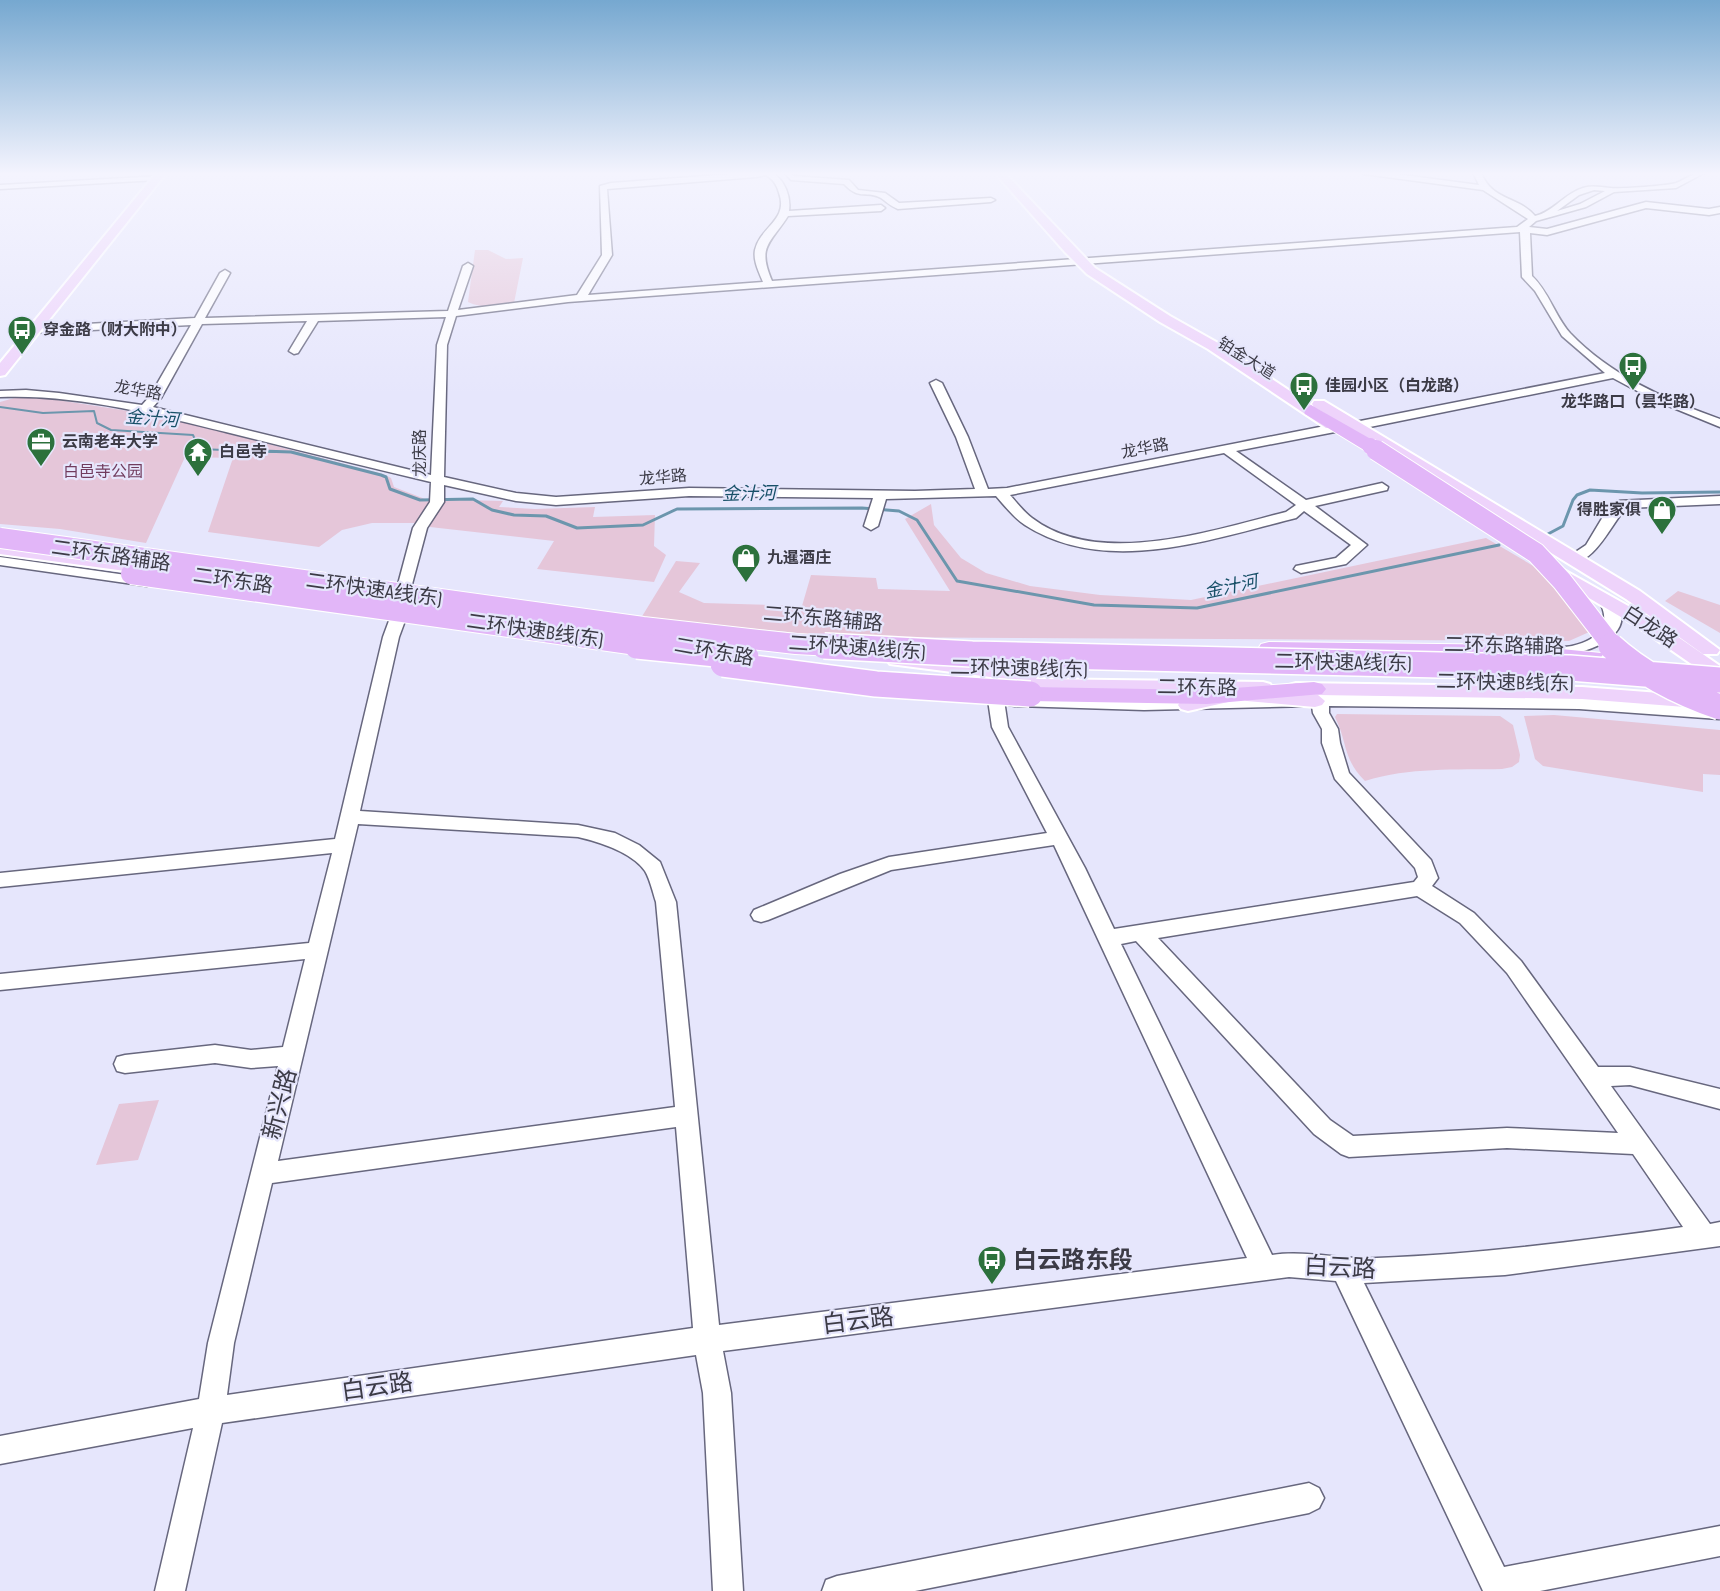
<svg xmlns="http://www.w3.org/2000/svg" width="1720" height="1591" viewBox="0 0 1720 1591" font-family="'Sofia Sans Condensed','Noto Sans SC',sans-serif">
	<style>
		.green { fill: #e5c6d9 }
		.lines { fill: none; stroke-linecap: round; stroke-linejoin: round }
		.stream-far1 { stroke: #6c96ad; stroke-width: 2 }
		.stream { stroke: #6c96ad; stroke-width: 3 }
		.minor-casing { stroke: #67677e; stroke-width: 3 }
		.major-casing { stroke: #fff; stroke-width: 4 }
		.highway-casing { stroke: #fff; stroke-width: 2 }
		.minor { fill: #fff; fill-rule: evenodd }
		.major { fill: #eed3fb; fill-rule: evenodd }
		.highway { fill: #e2b6f8; fill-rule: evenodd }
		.highway-bridge-far2-casing { stroke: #fff; stroke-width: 17; stroke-linecap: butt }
		.highway-bridge-far1-casing { stroke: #fff; stroke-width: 22; stroke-linecap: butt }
		.highway-bridge-casing { stroke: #fff; stroke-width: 28; stroke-linecap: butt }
		.highway-bridge-far2 { stroke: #e2b6f8; stroke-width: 16 }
		.highway-bridge-far1 { stroke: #e2b6f8; stroke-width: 20 }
		.highway-bridge { stroke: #e2b6f8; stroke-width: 25 }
		.labels { text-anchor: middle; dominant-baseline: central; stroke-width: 4.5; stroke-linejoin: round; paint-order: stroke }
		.far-poi-label { font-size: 16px; font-weight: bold; fill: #3c3b46; stroke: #e6e6fc; text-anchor: start }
		.far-street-label { font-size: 16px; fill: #3c3b46; stroke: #e6e6fc }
		.far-park-label { font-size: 16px; fill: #713c5e; stroke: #e6e6fc }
		.far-water-label { font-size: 18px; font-style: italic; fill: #185068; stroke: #e6e6fc }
		.street-label { font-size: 20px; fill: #3c3b46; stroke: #e6e6fc }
		.near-street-label { font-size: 24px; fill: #3c3b46; stroke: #e6e6fc }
		.near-poi-label { font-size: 24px; font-weight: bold; fill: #3c3b46; stroke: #e6e6fc; text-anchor: start }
	</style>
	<rect width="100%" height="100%" fill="#e6e6fc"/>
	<path class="green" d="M475 250H488L506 259 523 258 514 303C499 307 483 309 468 302Z
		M25 395 161 416 383 474 391 478 394 487 425 499 503 501 499 507 535 509 595 507 593 517 655 515 654 546 666 555 654 582 537 569 554 541 430 527 429 523H372L342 530 319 547 208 532 233 458 185 457 146 543 60 529 0 524V402Z
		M931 504 934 525 961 558 986 573 1030 586 1100 595 1191 600 1486 538 1559 581 1596 629 1569 641 839 637 641 618 676 561 700 563 679 592 704 603 802 606 811 575 876 578 878 589 950 591 905 519Z
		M1678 591 1720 605V633L1665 601Z
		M1337 714 1500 716 1513 725 1520 755 1519 762 1512 767 1502 769C1455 770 1410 767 1365 781 1342 758 1348 743 1335 717Z
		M1554 715 1720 730V775L1703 774V792L1543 766 1535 759 1524 716Z
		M159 1100 138 1160 96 1165 119 1104Z"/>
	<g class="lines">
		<path class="stream-far1" d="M0 407 43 413 94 411 97 423 111 430 193 435 199 449 277 452"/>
		<path class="stream" d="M231 450 291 452 381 475 386 477 390 489 420 500 473 499 492 510 514 515 546 516 577 528 643 525 677 509 862 508 899 511 917 520 957 581 1094 605 1197 608 1499 545
			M1548 534 1563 526 1573 500 1577 495 1590 490 1642 493 1720 492"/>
		<g class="minor-casing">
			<path id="minor" d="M758 172H772C785 181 791 196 789 211L881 205 885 208 881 211 788 216C770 244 757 246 772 281L1517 227 1528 219 1483 190 1364 174 1360 172H1381L1479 185 1473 172H1481C1491 201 1519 196 1535 216 1553 212 1564 194 1583 188 1593 185 1600 187 1610 188 1621 189 1666 186 1676 183 1687 179 1693 172 1706 172L1676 188 1614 192 1586 207 1536 221 1529 227 1547 229 1646 202 1709 209 1720 207V213L1709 215 1646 208 1547 235 1530 233 1532 276C1549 292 1555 316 1570 333 1610 375 1666 400 1720 419V427L1654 400 1613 378 1355 430 1351 429V423L1355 422 1605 373 1562 336 1535 291 1522 277 1520 232 568 302 456 316 447 345 444 477 516 493 556 497 689 488 915 491 975 489 956 437 930 383 936 380 942 383 968 437 988 489 1007 488 1335 424 1339 425V431L1335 432 1236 451 1306 500 1382 483 1388 487 1387 490 1315 506 1367 545 1346 564 1301 573 1294 569 1296 566 1336 558 1351 545 1304 511 1296 518C1211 539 1106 577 1025 525 1014 518 1005 506 996 496L886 499 878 526 871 530 864 526 873 498 689 496 556 505 516 501 444 485V502L427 528 411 588 404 592 397 588 413 528 430 502 431 482C363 466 294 449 226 432 152 414 76 394 0 397V391L26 390 59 393 142 405 150 396 191 325 32 333 27 330 32 327 195 318 220 273 225 270 230 273 205 318 448 311 463 266 468 263 473 266 458 310 577 295 602 255 600 186 611 183ZM766 175C773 179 777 185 779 193 789 220 760 227 755 250 753 261 759 272 763 282L588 295 612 255 607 189 756 177ZM1594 190 1605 191 1580 204 1557 211 1579 195ZM446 317 437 345 431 475 153 407 161 398 202 324 307 321 289 351 294 354 298 353 318 321ZM1224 453 1296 505 1286 512C1214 530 1099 569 1032 518 1024 512 1017 503 1010 495Z
				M784 172H795L792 174 793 176 849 180 858 190 885 193 899 203 991 198 995 200 991 202 898 209C890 206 887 202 881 198 867 190 860 201 844 184L791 180Z
				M160 176 161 178 157 180 0 189V185Z
				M1720 496V504L1626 508C1611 524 1593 568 1567 562L1565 559 1586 545 1604 515 1617 501Z
				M0 557 147 578 154 582 147 586 0 565Z
				M1604 594C1610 595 1614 600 1618 605 1638 642 1567 661 1542 655L1540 652 1542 649C1552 646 1562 648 1572 646 1599 640 1614 623 1597 598Z
				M398 613 406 618 399 637 360 811 578 825 615 833 639 845 660 862 676 902 719 1325 1247 1258 1054 845 891 870 768 920 761 922 754 920 751 915 754 910 840 874 889 857 1047 833 992 727 988 700 990 696H1002L1004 700 1008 727 1085 868 1114 929 1414 882 1418 877 1415 868 1335 779 1322 743V729L1313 713 1312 706 1144 710 1015 706 1009 705 1007 701 1009 697 1144 700 1320 696 1579 699 1720 709 1719 719 1579 709 1329 706V713L1338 729 1340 743 1349 773 1431 860 1438 878 1432 886 1474 913 1521 961 1598 1067H1630L1720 1089V1109L1630 1085 1611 1086 1710 1224 1720 1222V1246L1505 1275 1364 1283 1504 1567 1720 1526V1556L1540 1591H1483L1336 1281 1289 1277 723 1351 731 1393 743 1591H713L703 1393 696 1355 222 1423 185 1591H155L193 1428 0 1464V1436L199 1399 208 1343 278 1066 251 1068 215 1063 125 1073 117 1071 114 1064 117 1057 125 1055 215 1045 251 1050 283 1047 305 959 0 990V974L309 943 332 853 0 887V873L335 839 383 637 390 618ZM358 824 578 837C599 842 632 852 645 871 650 879 653 893 656 902L675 1107 278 1161ZM1417 896 1460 923 1507 973 1618 1133 1507 1128 1353 1136 1330 1120 1158 938ZM1136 941 1314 1134 1341 1154 1349 1157 1507 1148 1633 1154 1683 1227C1581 1241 1480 1254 1377 1258 1342 1260 1307 1250 1272 1255L1121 944ZM676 1127 693 1328 227 1395 234 1343 272 1183Z
				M1309 1483 1319 1488 1324 1498 1319 1508 1309 1513 915 1591H822L826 1580 837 1576Z"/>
		</g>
		<g class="major-casing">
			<path id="major" d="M157 172H167L5 375 0 376V363Z
				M994 172H1004L1095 268 1170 316 1218 343 1314 407 1312 404 1314 401H1324L1640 591 1720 650 1717 654H1703L1626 599 1316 408 1338 425 1336 428H1326L1208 349 1160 322 1087 274 1065 252Z
				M0 544 155 565 161 566 164 570 161 574 155 575 0 554Z
				M1548 561 1655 621 1720 666V681L1713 679 1641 629 1542 570 1539 566 1542 562Z
				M897 654 1028 670 1035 672 1038 676 1036 679 1263 682 1270 684 1273 688 1271 691 1288 692 1286 689 1289 685 1296 683 1582 687 1698 696 1705 698 1708 702 1705 706 1698 708 1582 699 1318 695 1325 701 1322 705 1315 707 1247 701 1239 698 1237 700 1188 711 1181 709 1178 705 1181 701 1212 694 1008 691 1001 689 998 685 1001 681 1006 679 890 664 887 660 890 656Z"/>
		</g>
		<g class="highway-casing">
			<path id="highway" d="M1311 405 1376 442 1379 446 1376 450H1364L1305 414 1303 410Z
				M1269 642 1522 645 1601 653 1609 655 1612 660 1609 665 1601 667 1522 659 1261 654 1258 649 1261 644Z
				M1314 682 1322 684 1326 689 1322 694 1207 704 1030 701 1022 699 1018 694 1022 689 1030 687 1207 690Z"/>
		</g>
		<use href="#minor" class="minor"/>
		<use href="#major" class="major"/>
		<use href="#highway" class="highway"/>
		<g class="highway-bridge-far2-casing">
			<path id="highway-bridge-far2" d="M1370 446 1379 452"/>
		</g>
		<g class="highway-bridge-far1-casing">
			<path id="highway-bridge-far1" d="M1376 450 1536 553 1562 581 1613 647
				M0 538 643 627 796 644 850 647
				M131 574 651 647"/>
		</g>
		<g class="highway-bridge-casing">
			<path id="highway-bridge" d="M637 646 746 657
				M824 646 972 654 1570 668 1720 680
				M1611 646C1643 675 1679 693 1720 707
				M723 664 876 684 1030 694"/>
		</g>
		<use href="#highway-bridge-far2" class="highway-bridge-far2"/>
		<use href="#highway-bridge-far1" class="highway-bridge-far1"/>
		<use href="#highway-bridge" class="highway-bridge"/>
	</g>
	<linearGradient id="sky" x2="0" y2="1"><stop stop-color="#76a8d0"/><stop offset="0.44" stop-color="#f4f4fe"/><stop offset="1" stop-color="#f4f4fe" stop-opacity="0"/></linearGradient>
	<rect width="1720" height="395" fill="url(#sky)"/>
	<defs>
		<g id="bus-pin" transform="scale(1.5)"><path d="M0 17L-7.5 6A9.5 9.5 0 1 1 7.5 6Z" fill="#2c713c" stroke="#e6e6fc"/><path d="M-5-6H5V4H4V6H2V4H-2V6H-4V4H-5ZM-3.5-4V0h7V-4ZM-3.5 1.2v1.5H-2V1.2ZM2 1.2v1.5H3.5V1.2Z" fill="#fff"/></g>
		<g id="office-pin" transform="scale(1.5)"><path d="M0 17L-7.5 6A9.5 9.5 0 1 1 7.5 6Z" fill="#2c713c" stroke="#e6e6fc"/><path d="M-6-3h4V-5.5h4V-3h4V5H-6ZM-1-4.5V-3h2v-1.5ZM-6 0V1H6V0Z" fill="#fff"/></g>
		<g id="temple-pin" transform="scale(1.5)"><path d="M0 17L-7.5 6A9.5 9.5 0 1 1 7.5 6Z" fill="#2c713c" stroke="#e6e6fc"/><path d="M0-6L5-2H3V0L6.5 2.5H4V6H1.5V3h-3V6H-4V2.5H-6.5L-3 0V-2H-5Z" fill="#fff"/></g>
		<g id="shop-pin" transform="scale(1.5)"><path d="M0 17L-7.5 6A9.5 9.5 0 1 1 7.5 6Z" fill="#2c713c" stroke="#e6e6fc"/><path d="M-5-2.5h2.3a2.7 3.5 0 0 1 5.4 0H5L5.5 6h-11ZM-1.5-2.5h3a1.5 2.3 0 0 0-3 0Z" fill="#fff"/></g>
	</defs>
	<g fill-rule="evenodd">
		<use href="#bus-pin" x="22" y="330"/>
		<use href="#bus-pin" x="1633" y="366"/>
		<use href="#bus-pin" x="1304" y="386"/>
		<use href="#office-pin" x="41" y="442"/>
		<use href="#temple-pin" x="198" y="452"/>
		<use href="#shop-pin" x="1662" y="510"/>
		<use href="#shop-pin" x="746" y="558"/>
		<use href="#bus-pin" x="992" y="1260"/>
	</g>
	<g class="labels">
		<g class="far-poi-label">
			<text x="43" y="330">穿金路（财大附中）</text>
			<text x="1325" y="386">佳园小区（白龙路）</text>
			<text x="1633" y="402" text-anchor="middle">龙华路口（昙华路）</text>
			<text x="62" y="442">云南老年大学</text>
			<text x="219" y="452">白邑寺</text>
			<text x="1641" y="510" text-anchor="end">得胜家俱</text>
			<text x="767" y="558">九暹酒庄</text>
		</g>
		<g class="far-street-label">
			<text transform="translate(1246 359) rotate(32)">铂金大道</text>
			<text transform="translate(138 391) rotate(10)">龙华路</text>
			<text transform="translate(1145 449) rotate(-11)">龙华路</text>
			<text transform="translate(420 453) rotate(-90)">龙庆路</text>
			<text transform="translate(663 478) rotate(-5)">龙华路</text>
		</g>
		<g class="far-park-label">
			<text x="103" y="472">白邑寺公园</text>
		</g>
		<g class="far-water-label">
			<text transform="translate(152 419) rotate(4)">金汁河</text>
			<text transform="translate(749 494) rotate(-1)">金汁河</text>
			<text transform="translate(1231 587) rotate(-12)">金汁河</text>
		</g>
		<g class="street-label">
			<text transform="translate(111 556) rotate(8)">二环东路辅路</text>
			<text transform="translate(233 581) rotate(8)">二环东路</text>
			<text transform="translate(374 590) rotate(8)">二环快速A线(东)</text>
			<text transform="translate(823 619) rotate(5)">二环东路辅路</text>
			<text transform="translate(1650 627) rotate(33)">白龙路</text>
			<text transform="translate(535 631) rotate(8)">二环快速B线(东)</text>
			<text transform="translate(1504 646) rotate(1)">二环东路辅路</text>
			<text transform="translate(857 648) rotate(4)">二环快速A线(东)</text>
			<text transform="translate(714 652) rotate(10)">二环东路</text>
			<text transform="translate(1343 663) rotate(1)">二环快速A线(东)</text>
			<text transform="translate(1019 669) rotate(1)">二环快速B线(东)</text>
			<text transform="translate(1505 683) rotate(1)">二环快速B线(东)</text>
			<text transform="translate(1197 688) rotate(1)">二环东路</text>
		</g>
		<g class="near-street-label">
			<text transform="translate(280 1104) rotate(-76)">新兴路</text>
			<text transform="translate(1340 1268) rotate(3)">白云路</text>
			<text transform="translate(858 1321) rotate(-7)">白云路</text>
			<text transform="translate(377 1387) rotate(-8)">白云路</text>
		</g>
		<g class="near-poi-label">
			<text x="1013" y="1260">白云路东段</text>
		</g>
	</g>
</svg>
